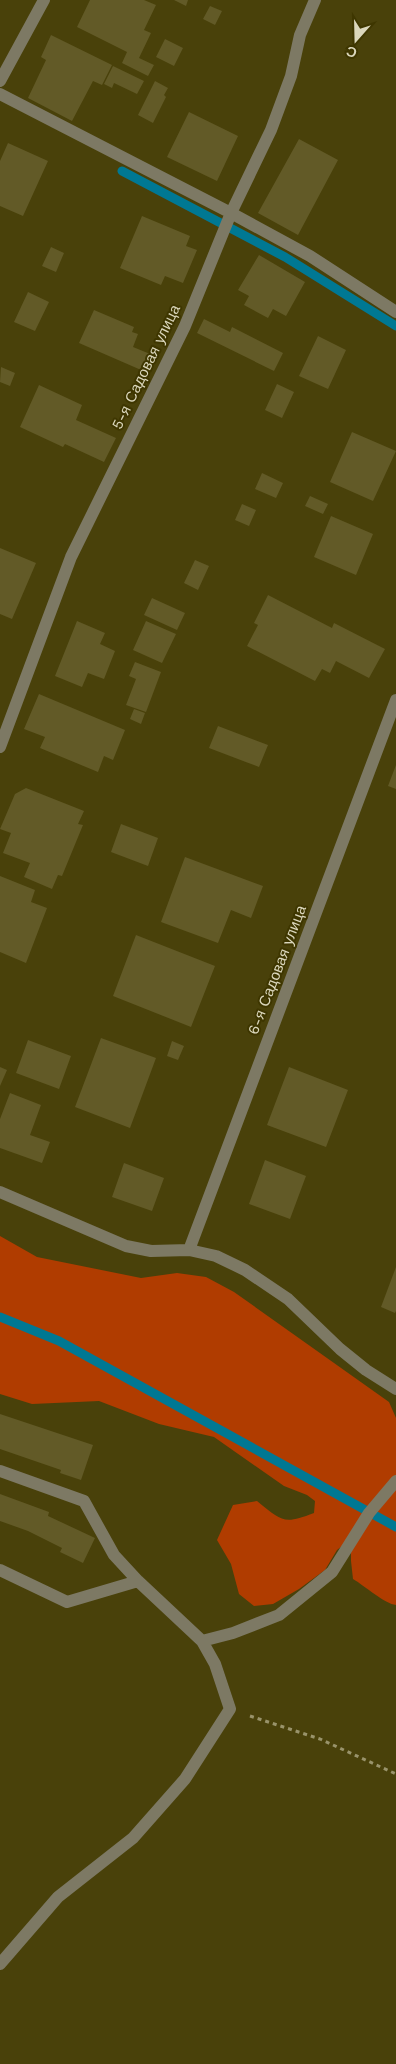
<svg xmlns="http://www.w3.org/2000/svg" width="396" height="2064" viewBox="0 0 396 2064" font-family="'Work Sans',sans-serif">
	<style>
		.forest { fill: #b03c00 }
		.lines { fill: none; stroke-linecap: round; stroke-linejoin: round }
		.stream { stroke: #007893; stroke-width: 9 }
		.building { fill: #625a27 }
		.path { stroke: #99936b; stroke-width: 3; stroke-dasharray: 4 4; stroke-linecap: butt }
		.minor { stroke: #7d7964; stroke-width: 12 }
		.labels { text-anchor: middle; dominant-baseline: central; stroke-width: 4; stroke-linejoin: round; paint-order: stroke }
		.street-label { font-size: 15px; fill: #dbd7bc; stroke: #3e3600 }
	</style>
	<rect width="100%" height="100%" fill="#49410a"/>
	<path class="forest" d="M0 1236 37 1257 141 1278 177 1273 206 1277 234 1292 389 1402 396 1418V1605C385 1604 365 1586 353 1579L351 1561V1547L347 1542 337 1550 325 1570 299 1589 273 1604 254 1606 239 1594 231 1564 217 1540 233 1505 257 1501C282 1521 283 1525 314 1513L315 1501 307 1495 284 1486 214 1437 159 1424 99 1401 32 1404 0 1394Z"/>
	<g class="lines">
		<path class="stream" d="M122 171 285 257 396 326
			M0 1317 59 1341 396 1527"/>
	</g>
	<path class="building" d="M90 0H144L156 5 144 30 151 33 139 58 154 65 148 76 122 63 127 52 77 27Z
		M174 0H188L186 6Z
		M210 6 222 11 215 25 203 19Z
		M51 35 112 65 102 85 93 81 72 121 28 98 46 60 41 57Z
		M165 39 183 48 174 66 156 57Z
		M113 66 144 81 137 94 114 83 112 88 104 84Z
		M155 81 168 88 164 95 166 97 153 123 138 115Z
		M189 112 238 136 217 181 167 157Z
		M299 139 338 160 298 235 258 213Z
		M8 143 48 161 23 216 0 206V161Z
		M142 216 190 236 186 246 197 250 183 283 165 276 161 285 120 268Z
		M51 247 64 253 56 272 42 266Z
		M259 255 305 282 286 316 273 309 268 318 244 305 249 296 238 290Z
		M28 292 49 302 35 331 14 322Z
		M94 310 134 327 132 332 138 334 133 347 155 356 148 373 79 343Z
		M204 319 230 332 232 327 283 353 274 371 197 333Z
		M318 336 346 350 328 389 299 376Z
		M1 367 15 373 10 386 0 382Z
		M277 384 294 392 282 418 265 410Z
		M39 385 82 405 76 420 116 438 104 462 65 444 63 447 20 427Z
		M352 432 396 451 373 501 330 482Z
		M262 473 283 483 276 498 255 489Z
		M310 496 328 504 323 514 305 506Z
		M242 504 256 510 249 526 235 520Z
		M331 516 373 534 356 575 314 557Z
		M0 548 36 563 12 619 0 614Z
		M195 560 209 566 198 590 184 583Z
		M268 595 332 628 334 623 385 649 369 678 336 661 330 673 322 669 315 681 247 646 258 625 254 623Z
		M152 598 185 613 177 630 144 615Z
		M77 621 105 633 100 644 115 651 104 679 88 673 82 687 55 676Z
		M146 621 176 634 162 663 133 650Z
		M135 662 161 672 146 712 126 705 136 679 129 676Z
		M39 694 125 730 113 760 104 756 98 772 40 748 45 737 24 729Z
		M134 709 145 713 141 724 130 719Z
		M218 726 268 745 259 767 209 748Z
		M396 765V789L388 786Z
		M26 788 84 811 78 824 83 825 62 876 58 875 52 889 24 877 30 863 3 853 11 833 0 829 15 794Z
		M121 824 158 838 148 866 111 852Z
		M185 857 263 886 251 918 231 910 218 943 161 922Z
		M0 876 35 890 31 902 47 908 26 963 0 952Z
		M136 935 215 966 191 1027 113 996Z
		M101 1038 156 1058 130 1128 75 1107Z
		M28 1040 71 1056 59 1089 16 1073Z
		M172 1041 184 1046 178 1060 167 1056Z
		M0 1067 7 1070 0 1086Z
		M289 1067 348 1090 326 1147 267 1125Z
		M10 1093 41 1105 30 1135 50 1142 42 1163 0 1148V1119Z
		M265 1160 306 1176 290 1219 249 1204Z
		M124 1163 164 1178 152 1211 112 1197Z
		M396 1267V1311L395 1313 381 1307Z
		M0 1414 93 1445 81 1480 60 1473 61 1470 0 1449Z
		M0 1494 49 1512 48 1516 95 1538 83 1563 60 1552 62 1548 28 1531 0 1521Z"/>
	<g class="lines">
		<path class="path" d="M250 1716 320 1739 396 1774"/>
		<path class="minor" d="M0 81 44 0
			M0 94 231 213 310 256 396 312
			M0 747 71 557 185 326 231 213 271 130 291 76 300 35 315 0
			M0 1192 126 1246 151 1251 189 1250 216 1256 245 1270 288 1299 340 1349 366 1370 396 1389
			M189 1250 396 700
			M0 1471 84 1501 114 1555 138 1581 202 1641 215 1664 230 1709 185 1779 133 1838 58 1897 0 1964
			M0 1570 67 1602 138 1581
			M202 1641 233 1633 279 1615 332 1572 369 1513 396 1481"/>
	</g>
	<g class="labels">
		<g class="street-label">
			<text transform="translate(146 367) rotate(-64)">5-я Садовая улица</text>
			<text transform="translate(277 970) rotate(-69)">6-я Садовая улица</text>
		</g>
	</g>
	<g transform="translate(356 40) rotate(200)" stroke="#3e3600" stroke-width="4" paint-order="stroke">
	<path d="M0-4L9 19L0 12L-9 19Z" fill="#dbd7bc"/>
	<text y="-8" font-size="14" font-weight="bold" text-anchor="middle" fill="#dbd7bc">С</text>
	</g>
</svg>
